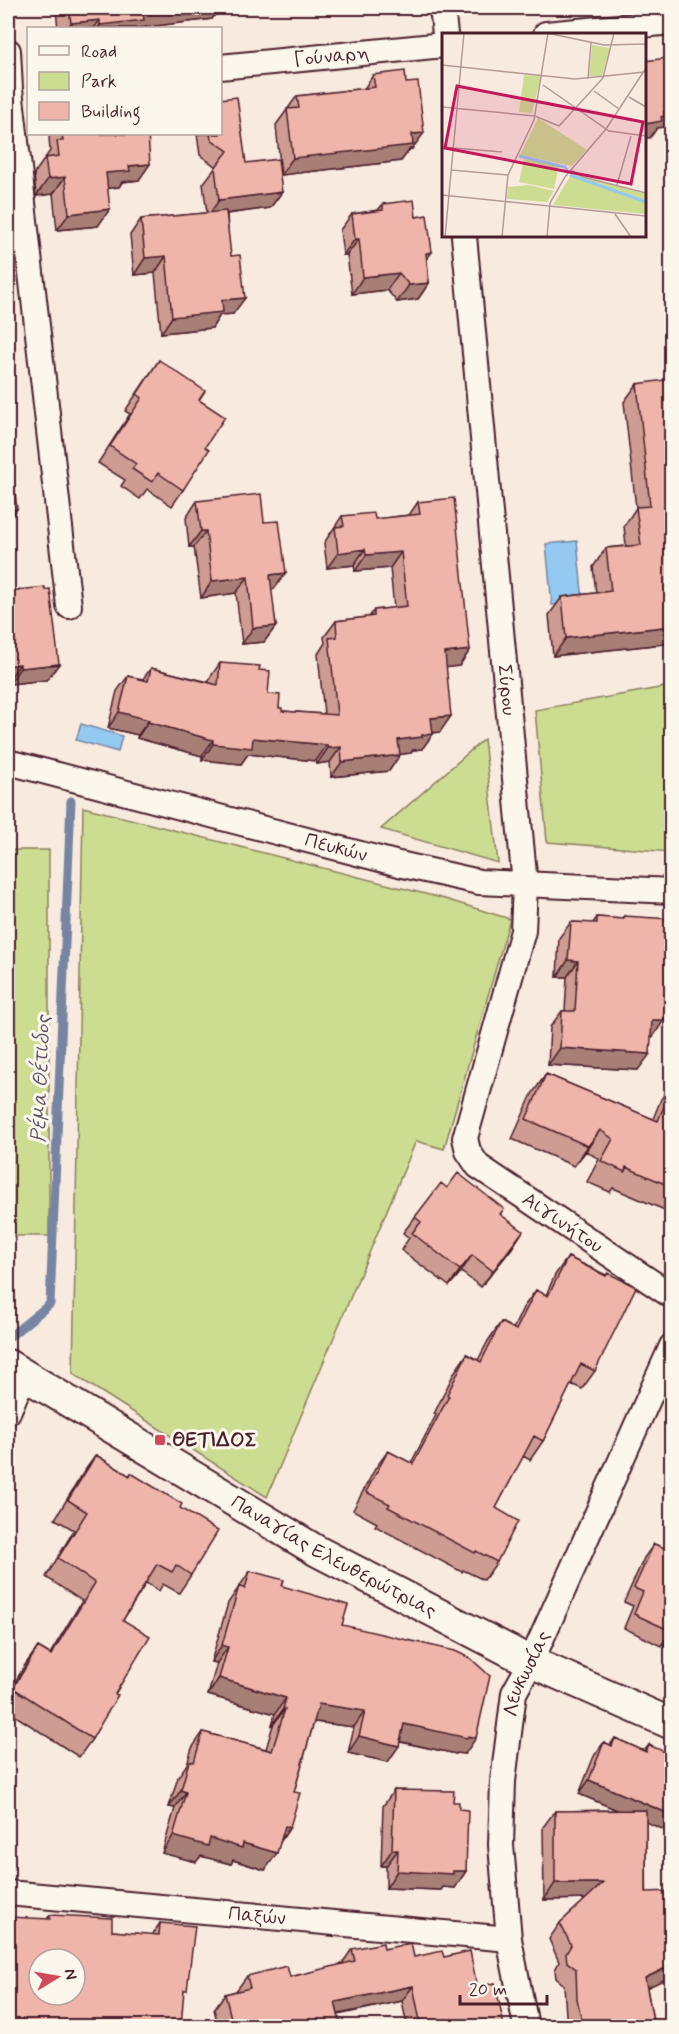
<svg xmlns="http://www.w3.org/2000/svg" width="679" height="2034" viewBox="0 0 679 2034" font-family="Mynerve,sans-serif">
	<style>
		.green { fill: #ccdd91; stroke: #8b7e5e; stroke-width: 1.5 }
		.water { fill: #94c9f2; stroke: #7685a2; stroke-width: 1.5 }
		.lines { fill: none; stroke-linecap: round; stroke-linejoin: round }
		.stream { stroke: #7685a2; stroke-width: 9 }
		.minor-casing { stroke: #4a1f2b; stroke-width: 28 }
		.tertiary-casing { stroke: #4a1f2b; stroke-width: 34 }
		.minor { stroke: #fbf7ec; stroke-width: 24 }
		.tertiary { stroke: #fbf7ec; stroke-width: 30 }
		.wall { fill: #ce9c92; stroke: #4a1f2b; stroke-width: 1.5 }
		.shaded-wall { fill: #a77f77; stroke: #4a1f2b; stroke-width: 1.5 }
		.building { fill: #efb5aa; stroke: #4a1f2b; stroke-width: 1.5; fill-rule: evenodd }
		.poi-dot { fill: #d1495b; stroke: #fbf7ec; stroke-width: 2 }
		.labels { text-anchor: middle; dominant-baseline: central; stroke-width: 6; stroke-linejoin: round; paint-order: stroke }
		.street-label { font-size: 20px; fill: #4a1f2b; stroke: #fbf7ec }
		.poi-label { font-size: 20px; font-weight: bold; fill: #4a1f2b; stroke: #fbf7ec; text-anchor: start }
		.water-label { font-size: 21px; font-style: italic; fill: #605267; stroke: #fbf7ec }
		.inset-river { fill: none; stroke: #94c9f2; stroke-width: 3 }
		.inset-road { fill: none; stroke: #b39997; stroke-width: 1.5 }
		.view { fill: #c2185b; fill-opacity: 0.15; stroke: #c2185b; stroke-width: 3 }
		.inset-edge { fill: none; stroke: #4a1f2b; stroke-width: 3 }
	</style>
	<rect width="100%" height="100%" fill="#f9eadf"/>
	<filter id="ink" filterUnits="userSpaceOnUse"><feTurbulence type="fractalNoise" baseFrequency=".0167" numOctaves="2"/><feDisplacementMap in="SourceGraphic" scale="12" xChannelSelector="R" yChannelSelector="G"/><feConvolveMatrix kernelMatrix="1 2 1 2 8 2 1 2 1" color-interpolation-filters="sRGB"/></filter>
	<g filter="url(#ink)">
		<path class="green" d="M671 686V852L547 842 535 710Z
			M484 739 498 863 381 829Z
			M83 807 445 899 510 919 444 1149 416 1141 267 1497 73 1374Z
			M8 850H49V1236H8Z"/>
		<path class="water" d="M577 541 583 602 552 605 546 544Z
			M81 724 122 736 118 752 76 740Z"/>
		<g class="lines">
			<path class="stream" d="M8 1338 50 1304 71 801"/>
			<g class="minor-casing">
				<g id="minor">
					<path d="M442 8 445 34"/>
					<path d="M546 34 672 22"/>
					<path d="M8 51 10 89 69 606"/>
					<path id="s1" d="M220 67 444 45"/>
					<path id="s2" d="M464 236 525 885 523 931 465 1138 468 1151 478 1166 672 1296"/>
					<path id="s3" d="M8 762 399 864 479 882 672 891"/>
					<path d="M8 1412 24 1375"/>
					<path id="s4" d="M8 1893 509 1939"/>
					<path id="s5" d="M526 2026 509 1939 501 1845 503 1781 514 1693 531 1662 672 1346"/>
				</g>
			</g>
			<g class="tertiary-casing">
				<g id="tertiary">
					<path id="s6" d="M8 1365 317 1551 531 1662 672 1724"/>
				</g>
			</g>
			<use href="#minor" class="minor"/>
			<use href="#tertiary" class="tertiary"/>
		</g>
		<path class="wall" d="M58 8H220L212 19 139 28H58L56 11Z
			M373 75 412 149H410L401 161 281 175 276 125 297 96 364 89Z
			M52 134H148L139 180 122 182 119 187 107 188 98 226 57 230 53 194 36 196 34 174 50 151 49 137Z
			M197 134H220L246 163 282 192 270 208 227 214 233 314 220 315 212 328 161 333 155 273 134 275 130 235 141 219 207 213 203 184 216 167 200 155Z
			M383 204 416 217 427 259 429 283 418 299 397 302 387 290 352 294 347 255H343L340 230 352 214 378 210Z
			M159 360 199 400 205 447 183 490 172 506 147 489 140 499 121 486 125 480 98 463 130 414 125 411Z
			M637 384 672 643 553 656 549 615 562 597 596 593 593 567 606 548 626 546 624 526 636 508 624 402Z
			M197 501 264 522 286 573 274 589 271 590 276 626 264 642 242 644 236 593 201 598 194 547H189L186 518Z
			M418 502 470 650 459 666 446 667 440 732 433 733 422 749 413 750 411 753 400 754 389 771 331 777 330 762 317 764 316 761 248 754 241 764 202 760V756L137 738 138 735 108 728 117 691 128 676 143 679 151 668 209 682V679L220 663 259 670 268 694 282 711 324 714 318 654 325 643 324 637 336 621 369 617 374 610 394 608 390 568 355 571 354 565 327 568 324 543 342 516 375 519 409 515Z
			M8 591 47 680 9 684 8 681Z
			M624 916 653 1037H651L638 1070 548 1065 550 1027 562 1011H565L567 977H557L559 938 571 922 593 923 597 917 622 919Z
			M546 1074 653 1119 661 1099 672 1084V1204L667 1211 613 1188 610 1192 587 1182 599 1159 586 1151 574 1166 512 1139 532 1094Z
			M447 1188 501 1214 512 1248 481 1287 461 1272 449 1286 401 1250 409 1238 403 1233 415 1217Z
			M568 1257 606 1275 608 1273 595 1371 582 1389 571 1384 543 1441 530 1460 523 1456 496 1508 497 1562 484 1580 463 1570 462 1572 375 1526 377 1523 353 1510 375 1469 388 1451 411 1463 436 1415 434 1414 454 1373 467 1354 478 1360 488 1341 501 1322 513 1329 523 1308 536 1290 546 1295 555 1275Z
			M96 1455 129 1476 131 1473 180 1508 191 1575 179 1593 163 1584 159 1591 146 1583 123 1620 115 1694 92 1739 79 1757 8 1711V1694L25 1665 38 1647 50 1654 82 1601 46 1577 74 1530 55 1519 83 1473Z
			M654 1544 672 1551V1648L662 1644 661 1646 624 1628 633 1606 624 1602 644 1558Z
			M250 1571 282 1586 342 1625 465 1754 457 1753 456 1754 400 1742 388 1762 348 1753 354 1727 314 1722 294 1792 290 1827 280 1842 265 1870 233 1860 231 1864 201 1856 196 1862 162 1853 175 1808 169 1807 178 1777 187 1764 192 1748 203 1732 266 1749 273 1725H272L275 1714 208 1695 217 1663 211 1662 228 1603Z
			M615 1738 644 1751 649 1745 646 1822 647 1988 654 2026H568L566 2015 564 1985 556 1978 555 1970 559 1962 549 1939 560 1923 586 1899 544 1900 543 1827 555 1811 617 1810 579 1794 594 1756 604 1742 610 1745Z
			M394 1790 453 1802 459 1809 466 1871 455 1888 443 1887 441 1890 386 1888V1866H381L383 1806Z
			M50 1915 112 1931 152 1935 160 1923 183 1995 47 1919Z
			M352 1949H384L414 1957H444L477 1987 504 2026H407L402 2001 338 2015 341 2026H218L214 2009 225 1994 236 1991 247 1976 290 1977 341 1965Z"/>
		<path class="shaded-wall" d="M184 8H220L212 19 139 28H98L100 25 143 12Z
			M100 20 94 28H67L71 23Z
			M672 111V126L657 128 650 138H645V124L664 112Z
			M424 133 412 149H410L401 161 281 175 293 158 412 134Z
			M150 164 139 180 122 182 119 187 94 190 106 173 129 166Z
			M65 177 53 194 36 196 48 179Z
			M282 192 270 208 208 216 219 200Z
			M110 209 98 226 57 230 69 214Z
			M355 239H359L347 255H343Z
			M432 252 420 268 426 253Z
			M166 256 155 273 134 275 145 258Z
			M399 273 387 290 352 294 363 277Z
			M429 283 418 299 397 302 409 285Z
			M245 298 233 314 220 315 212 328 161 333 172 317 222 300Z
			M17 509 8 523V511Z
			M201 531H206L194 547H189Z
			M365 549 354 565 327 568 338 553Z
			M401 552 390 568 355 571 366 555Z
			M286 573 274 589 258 591 270 575Z
			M248 577 236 593 201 598 212 581Z
			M276 626 264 642 242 644 253 628Z
			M672 626V643L553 656 566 638Z
			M470 650 459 666 434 669 445 653Z
			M20 664 8 681V666Z
			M59 664 47 680 9 684 20 668Z
			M119 712 149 720 138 735 108 728Z
			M451 716 440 732 420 734 431 718Z
			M148 722 213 740 202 756 137 738Z
			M433 734 422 749 413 750 411 753 387 756 398 740 422 735Z
			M253 738 327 745 316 761 248 754 241 764 202 760 213 744Z
			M341 747 330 762 317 764 328 748Z
			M400 755 389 771 331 777 342 762Z
			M568 960 578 961 567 977H557Z
			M652 1020H664L653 1037 641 1036Z
			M560 1048 650 1054 638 1070 548 1065Z
			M600 1130 586 1151 574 1166 588 1146Z
			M523 1231 512 1248 481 1287Z
			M472 1255 461 1272 449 1286 460 1270Z
			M672 1630V1648L662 1644Z
			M222 1645 228 1647 217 1663 211 1662Z
			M219 1678 286 1698 275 1714 208 1695Z
			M319 1704 365 1711 354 1727 308 1721Z
			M283 1709H285L273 1725H272Z
			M404 1724 476 1738 465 1754 457 1753 456 1754 393 1740Z
			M359 1736 399 1746 388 1762 348 1753Z
			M589 1780 672 1815V1833L579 1794Z
			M181 1790 186 1792 175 1808 169 1807Z
			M285 1826 290 1827 279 1844Z
			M173 1836 210 1838 243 1843 277 1853 265 1870 233 1860 231 1864 201 1856 196 1862 162 1853Z
			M392 1850H398L386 1866H381Z
			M397 1871H466L455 1888 443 1887 441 1890 386 1888Z
			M555 1883H603L592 1899 544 1900Z
			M672 1965V1976L634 1994 645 1978Z
			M413 1986 402 2001 324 2017 335 2002Z"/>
		<path class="building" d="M69 8H184L143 12 144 20 100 25V20L71 23Z
			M667 58 669 77 672 76V111L664 112V116L661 117 662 121 645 124V61Z
			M405 71 406 83 418 82 424 133 412 134 413 145 293 158 287 109 299 108 297 96 375 87 373 75Z
			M237 97 246 163 278 159 282 192 219 200 215 168 228 151 211 139 210 134H220V99Z
			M62 134H148L150 164 129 166 130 171 106 173 110 209 69 214 65 177 48 179 45 158 59 156 57 141H63Z
			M414 200 416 217 427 215 432 252 426 253 429 283 409 285 399 273 363 277 359 239H355L352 214 383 210V204Z
			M226 211 231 256 240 255 245 298 222 300 223 312 172 317 166 256 145 258 141 219Z
			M159 360 205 391 199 400 225 417 205 447 209 450 183 490 158 473 152 482 132 469 136 464 110 446 142 398 137 394Z
			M672 379V626L566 638 562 597 611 591 606 548 641 545 636 507 650 506 637 384Z
			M8 460H11L17 509 8 511Z
			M261 494 264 522 279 521 286 573 270 575 276 626 253 628 248 577 212 581 206 531H201L197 501Z
			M454 498 470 650 445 653 451 716 431 718 433 734 422 735V737L398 740 400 755 342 762 341 747 328 748 327 745 253 738 252 748 213 744V740L148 722 149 720 119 712 128 676 148 681 151 668 218 685 220 663 260 666 259 670 270 671 268 694 280 695 279 708H282V711L337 715 329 638 337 637 336 621 374 616V610L407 606 401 552 366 555 365 549 338 553 335 527 344 526 342 516 374 513 375 519 420 514 418 502Z
			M45 587V590L50 589 59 664 20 668V664L8 666V591Z
			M624 916 670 919 664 1020H652L650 1054 560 1048 562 1011H575L578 961 568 960 571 922 597 923V917L624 919Z
			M546 1074 658 1121 672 1087V1187L626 1167 625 1172 601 1161 613 1139 600 1130 588 1146 526 1119Z
			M458 1173 504 1209 500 1214 523 1231 493 1271 472 1255 460 1270 412 1233 421 1222 415 1217 441 1183 447 1188Z
			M568 1257 606 1276 608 1273 636 1287 595 1371 581 1364 543 1441 534 1436 496 1508 518 1521 497 1562 476 1551 475 1553 388 1507 390 1504 366 1492 388 1451 413 1464 449 1396 447 1395 467 1354 481 1362 501 1322 516 1330 536 1290 548 1296Z
			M96 1455 130 1476 131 1473 182 1504 180 1508 218 1531 191 1575 176 1565 172 1572 157 1564 123 1620 150 1636 115 1694 118 1695 92 1739 13 1688 38 1647 51 1655 95 1583 58 1558 87 1512 68 1500Z
			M654 1544 672 1551 671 1631 634 1614 643 1592 634 1588Z
			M250 1571 284 1580 282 1586 348 1605 342 1625 455 1651 470 1658 490 1676 476 1738 468 1736 467 1738 404 1724 399 1746 359 1736 365 1711 319 1704 294 1792 300 1793 290 1827 285 1826 277 1853 243 1843 242 1848 210 1838 208 1846 173 1836 186 1792 181 1790 189 1761 194 1762 203 1732 272 1751 285 1709H283L286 1698 219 1678 228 1647 222 1645 239 1586 245 1589Z
			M615 1738 646 1752 649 1745 672 1755V1815L589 1780 604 1742 612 1746Z
			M394 1790 454 1791 453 1802H459V1809L468 1810 466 1871H453V1874L397 1871 398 1850H392Z
			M646 1810V1892L672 1891V1965L645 1978 654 2026H583L577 1999 576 1969 567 1962 566 1954 571 1945 560 1923 603 1883H555V1811Z
			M50 1915 112 1918V1931L159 1935 160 1923 195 1926 187 1990H184L181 2026H8V1917L50 1919ZM39 1959H75V1995H39Z
			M383 1943 384 1949 411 1943 414 1957 442 1951 444 1957 470 1951 477 1987 495 1983 504 2026H421L413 1986 335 2002 341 2026H233L225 1994 250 1988 247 1976 287 1966 290 1977 355 1961 352 1949Z"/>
	</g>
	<rect class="poi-dot" x="154" y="1434" width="12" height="12" rx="3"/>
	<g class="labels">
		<g class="street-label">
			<text stroke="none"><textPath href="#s1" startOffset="112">Γούναρη</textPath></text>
			<text stroke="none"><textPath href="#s2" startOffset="456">Σύρου</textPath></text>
			<text stroke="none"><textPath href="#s3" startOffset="339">Πευκών</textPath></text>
			<text stroke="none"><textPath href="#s2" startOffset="1046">Αιγινήτου</textPath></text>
			<text stroke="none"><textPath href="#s6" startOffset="378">Παναγίας Ελευθερώτριας</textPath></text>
			<text stroke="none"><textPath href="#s5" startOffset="358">Λευκωσίας</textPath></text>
			<text stroke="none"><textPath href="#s4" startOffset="250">Παξών</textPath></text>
		</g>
		<g class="poi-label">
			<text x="172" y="1440">ΘΕΤΙΔΟΣ</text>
		</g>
		<g class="water-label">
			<text transform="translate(41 1079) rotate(-88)">Ρέμα Θέτιδος</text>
		</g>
	</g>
	<g transform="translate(442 33)">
		<rect width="204" height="204" fill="#f9eadf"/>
		<path d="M150 12 168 15 160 43H147ZM82 42 99 43 90 80 77 79ZM96 85 145 117 130 133 78 122ZM82 126 117 132 112 156 77 149ZM130 140 204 161V181L111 172ZM87 152 112 158 105 169 65 166 66 154Z" fill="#ccdd91"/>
		<path class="inset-river" d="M77 123 123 134 126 139M128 142 204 169"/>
		<path class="inset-road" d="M105 0 162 12 204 11M0 32 133 46 203 39M146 46 149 9M101 52 167 98 204 103M152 58 177 76M187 64 204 74M0 74 93 83 117 93 161 45 172 0M0 114 60 119M9 137 66 142M129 137 141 144 204 160M175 152 189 103M0 162 204 183M173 181 189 204M3 204 22 0M60 204 66 142 92 87 106 0M105 204 108 170 123 144 164 96 204 35"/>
		<path class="view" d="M15 53 201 89 189 151 3 115Z"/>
		<rect width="204" height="204" class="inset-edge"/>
	</g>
	<rect width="679" height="2034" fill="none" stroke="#fbf7ec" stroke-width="30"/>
	<rect x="15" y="15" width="649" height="2004" fill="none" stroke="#4a1f2b" stroke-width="2" filter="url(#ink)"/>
	<rect x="27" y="27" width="195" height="108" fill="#fbf7ec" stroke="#b4a19f" stroke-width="1.5"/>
	<rect x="39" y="46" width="30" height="9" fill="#fbf7ec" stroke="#b4a19f" stroke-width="1.5"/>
	<text x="81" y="57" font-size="18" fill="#4a1f2b">Road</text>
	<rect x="39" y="72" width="30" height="18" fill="#ccdd91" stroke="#b4a19f" stroke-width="1.5"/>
	<text x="81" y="87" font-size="18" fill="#4a1f2b">Park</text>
	<rect x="39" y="102" width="30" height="18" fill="#efb5aa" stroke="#b4a19f" stroke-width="1.5"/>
	<text x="81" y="117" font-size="18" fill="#4a1f2b">Building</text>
	<g transform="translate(57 1977) rotate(79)"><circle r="28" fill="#fbf7ec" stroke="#b4a19f" stroke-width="1.5"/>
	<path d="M0-4.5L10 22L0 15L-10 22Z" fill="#d1495b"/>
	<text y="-9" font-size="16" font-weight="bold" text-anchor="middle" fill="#4a1f2b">N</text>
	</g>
	<path d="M460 1995v9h87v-9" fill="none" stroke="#4a1f2b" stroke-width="3"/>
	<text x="469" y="1995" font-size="18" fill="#4a1f2b" stroke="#fbf7ec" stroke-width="4.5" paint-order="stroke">20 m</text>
</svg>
